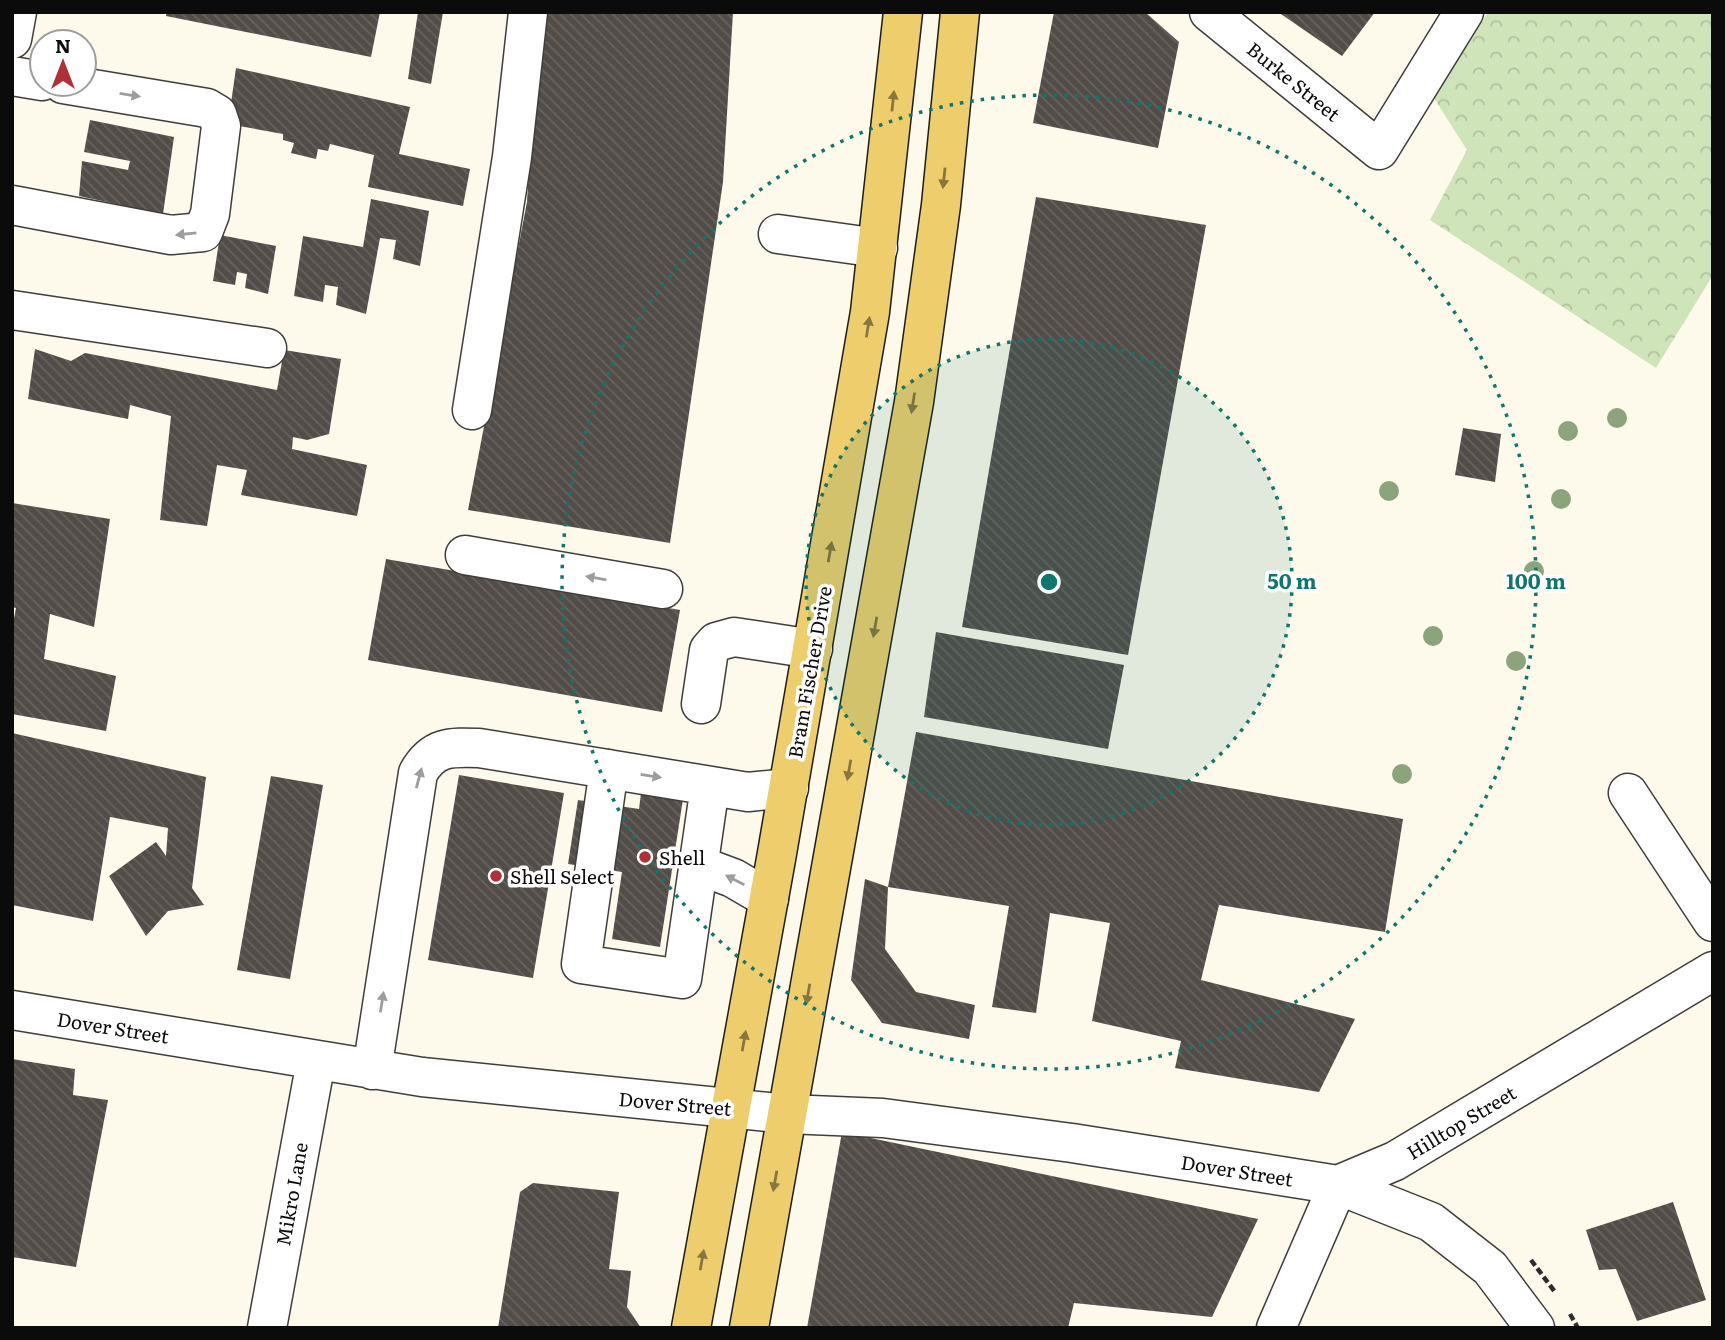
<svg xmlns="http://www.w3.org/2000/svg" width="1725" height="1340" viewBox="0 0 1725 1340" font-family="Literata,serif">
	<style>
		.park { fill: url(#park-crowns) }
		.building { fill: url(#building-back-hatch) }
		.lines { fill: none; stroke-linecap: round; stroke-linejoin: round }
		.minor-casing { stroke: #3e3e3e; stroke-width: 41 }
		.major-casing { stroke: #1c1c1c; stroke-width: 41 }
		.path { stroke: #2d2d2d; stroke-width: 4.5; stroke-dasharray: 7 3.5; stroke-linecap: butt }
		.minor { stroke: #fff; stroke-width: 38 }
		.major { stroke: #edcd6c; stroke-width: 38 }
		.tree { fill: #8ba47c }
		.oneway { fill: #9d9d9d }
		.oneway2 { fill: #877640 }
		.ring { fill: none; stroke: #0f766e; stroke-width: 3.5; stroke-dasharray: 3.5 7 }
		.poi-dot { fill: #af3036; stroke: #fff; stroke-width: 2.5 }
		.labels { text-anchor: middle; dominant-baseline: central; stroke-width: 7; stroke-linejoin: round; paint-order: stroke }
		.street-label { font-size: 19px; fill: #0b0b0b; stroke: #fff }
		.poi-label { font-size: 19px; fill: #0b0b0b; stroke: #fff; text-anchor: start }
		.centre { fill: #0f766e; stroke: #fff; stroke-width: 3.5 }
		.ring-label { font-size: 21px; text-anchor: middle; font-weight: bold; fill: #0f766e; stroke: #fff; stroke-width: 7; stroke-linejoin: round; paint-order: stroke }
	</style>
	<defs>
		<pattern id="park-crowns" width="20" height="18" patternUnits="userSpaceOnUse" patternTransform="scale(1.75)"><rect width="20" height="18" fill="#cfe4b8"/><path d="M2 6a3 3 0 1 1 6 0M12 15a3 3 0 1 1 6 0" fill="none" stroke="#b0c29d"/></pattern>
		<pattern id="building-back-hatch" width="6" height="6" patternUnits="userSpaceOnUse" patternTransform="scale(1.75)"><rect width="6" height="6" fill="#534d49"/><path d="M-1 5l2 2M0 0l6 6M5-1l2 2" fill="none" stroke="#67625f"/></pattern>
	</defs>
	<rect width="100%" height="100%" fill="#fdfaeb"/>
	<path class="park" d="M1488 12H1713V275L1656 368 1430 220 1467 150 1434 98Z"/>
	<path class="building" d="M167 12H380L371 57 166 16Z
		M418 12H443L431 84 408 79Z
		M538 12H733L723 182 670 543 468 510 527 202Z
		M1054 12H1145L1179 42 1158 148 1033 123Z
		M1278 12H1375L1342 56Z
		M236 68 410 107 399 154 470 169 463 206 368 187 374 155 330 144 328 151 318 149 316 159 291 153 294 143 283 140V134L228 124Z
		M90 120 174 137 163 214 79 196 82 161 128 170 130 161 84 152Z
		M1036 197 1206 225 1128 655 962 627Z
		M371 199 429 211 420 266 393 259 396 240 380 238 366 314 336 305 338 287 325 285 323 302 294 296 303 236 363 247Z
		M220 235 276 246 268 294 245 288 247 274 237 272 235 285 213 281Z
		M35 349 71 361 85 353 277 390 284 350 341 359 329 434 307 440 293 437 292 449 367 465 357 516 241 495 247 470 217 465 207 526 160 520 171 416 130 405 128 419 28 399Z
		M1463 428 1501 434 1495 482 1455 475Z
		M12 503 110 519 94 627 50 614 44 659 116 676 106 731 12 714V629L16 608 12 607Z
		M386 559 680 610 662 712 368 660Z
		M936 632 1124 665 1108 749 924 717Z
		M916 732 1403 819 1385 932 1219 905 1201 980 1355 1019 1319 1092 1175 1068 1181 1041 1092 1021 1110 923 1050 913 1036 1013 992 1007 1009 906 888 887Z
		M12 733 206 777 192 888 204 905 168 911 146 936 109 876 156 842 166 856 168 828 110 817 93 921 12 905Z
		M459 775 564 793 533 978 428 960Z
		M271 776 323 785 290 979 237 970Z
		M641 793 683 799 660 947 612 939 622 872 568 864 578 800 639 809Z
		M865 879 888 887 885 949 916 992 975 1005 969 1039 882 1023 851 980Z
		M12 1059 75 1069 73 1095 108 1100 76 1267 12 1257Z
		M842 1132 1258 1219 1212 1317 1074 1303 1068 1328H807Z
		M533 1183 619 1192 609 1269 631 1271 627 1307 641 1328H498L520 1192Z
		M1673 1202 1706 1300 1637 1321 1616 1269 1599 1270 1586 1230Z"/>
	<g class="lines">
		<g class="minor-casing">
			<path id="minor" d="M1209 12 1379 150 1464 12
				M12 39 17 12
				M12 76 42 81
				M12 205 171 235 203 232 210 214 221 126 217 114 207 108 63 84
				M778 234 878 248
				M12 310 267 348
				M472 410 512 157 528 12
				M465 555 663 589
				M701 704 709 650 716 642 734 637 813 649
				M609 769 581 964 682 979 710 786
				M1628 793 1713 922
				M698 865 733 878 769 899
				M12 1010 422 1077 787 1114 883 1118 1072 1143 1338 1185 1431 1222 1490 1268 1535 1328
				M372 1070 418 773C433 746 451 747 479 748L748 792 789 788
				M267 1328 316 1061
				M1276 1328 1338 1185 1395 1161 1713 971"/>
		</g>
		<g class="major-casing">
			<path id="major" d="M691 1328 776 859 870 312 903 12
				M749 1328 914 402 941 205 960 12"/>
		</g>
		<path class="path" d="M1531 1260 1555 1292
			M1570 1314 1578 1328"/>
		<use href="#minor" class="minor"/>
		<use href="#major" class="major"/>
	</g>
	<g class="tree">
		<circle cx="1617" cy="418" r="10"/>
		<circle cx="1568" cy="431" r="10"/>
		<circle cx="1389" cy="491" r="10"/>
		<circle cx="1561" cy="499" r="10"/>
		<circle cx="1534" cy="571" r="10"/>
		<circle cx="1433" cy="636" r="10"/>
		<circle cx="1516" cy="661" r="10"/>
		<circle cx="1402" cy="774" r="10"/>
	</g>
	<defs><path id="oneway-solid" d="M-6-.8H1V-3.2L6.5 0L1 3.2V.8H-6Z" transform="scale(1.75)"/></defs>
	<g class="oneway">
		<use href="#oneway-solid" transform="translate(130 95) rotate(9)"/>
		<use href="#oneway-solid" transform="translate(186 234) rotate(174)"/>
		<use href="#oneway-solid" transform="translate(596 578) rotate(-170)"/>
		<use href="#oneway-solid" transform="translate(651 776) rotate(9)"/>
		<use href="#oneway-solid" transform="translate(419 778) rotate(-75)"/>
		<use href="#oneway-solid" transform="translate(735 880) rotate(-153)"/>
		<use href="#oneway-solid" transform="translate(382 1002) rotate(-81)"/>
	</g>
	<g class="oneway2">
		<use href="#oneway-solid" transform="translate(893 101) rotate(-84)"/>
		<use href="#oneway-solid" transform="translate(944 178) rotate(96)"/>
		<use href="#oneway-solid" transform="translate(868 327) rotate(-81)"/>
		<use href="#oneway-solid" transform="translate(913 403) rotate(99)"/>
		<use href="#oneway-solid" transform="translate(830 552) rotate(-80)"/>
		<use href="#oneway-solid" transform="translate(875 627) rotate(100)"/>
		<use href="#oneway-solid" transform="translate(849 770) rotate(100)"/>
		<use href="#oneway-solid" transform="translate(808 994) rotate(100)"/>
		<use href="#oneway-solid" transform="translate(744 1041) rotate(-80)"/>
		<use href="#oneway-solid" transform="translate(775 1181) rotate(100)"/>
		<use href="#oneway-solid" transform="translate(702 1260) rotate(-80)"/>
	</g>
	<circle cx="1049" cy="582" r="243" fill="#0f766e" fill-opacity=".12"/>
	<g class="ring">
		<circle cx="1049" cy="582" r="243"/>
		<circle cx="1049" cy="582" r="487"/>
	</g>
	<g class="poi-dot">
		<circle cx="645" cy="857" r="7"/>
		<circle cx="496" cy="876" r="7"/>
	</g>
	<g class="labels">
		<g class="street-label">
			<text transform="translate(1294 81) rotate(39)">Burke Street</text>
			<text transform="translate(809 672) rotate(-80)">Bram Fischer Drive</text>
			<text transform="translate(113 1027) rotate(9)">Dover Street</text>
			<text transform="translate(675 1103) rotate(5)">Dover Street</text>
			<text transform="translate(1461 1122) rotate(-31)">Hilltop Street</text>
			<text transform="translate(1237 1170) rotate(9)">Dover Street</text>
			<text transform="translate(291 1194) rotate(-80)">Mikro Lane</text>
		</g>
		<g class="poi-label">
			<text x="659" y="857">Shell</text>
			<text x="510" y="876">Shell Select</text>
		</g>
	</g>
	<circle cx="1049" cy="582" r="10" class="centre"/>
	<g class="ring-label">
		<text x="1292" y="589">50 m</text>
		<text x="1536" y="589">100 m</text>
	</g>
	<rect width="1725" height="1340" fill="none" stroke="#0b0b0b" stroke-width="28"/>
	<g transform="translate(63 63)"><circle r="33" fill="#ffffff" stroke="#9d9d9d" stroke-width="2"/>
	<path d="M0-5L12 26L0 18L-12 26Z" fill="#af3036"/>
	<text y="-10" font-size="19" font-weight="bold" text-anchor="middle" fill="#0b0b0b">N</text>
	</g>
</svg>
